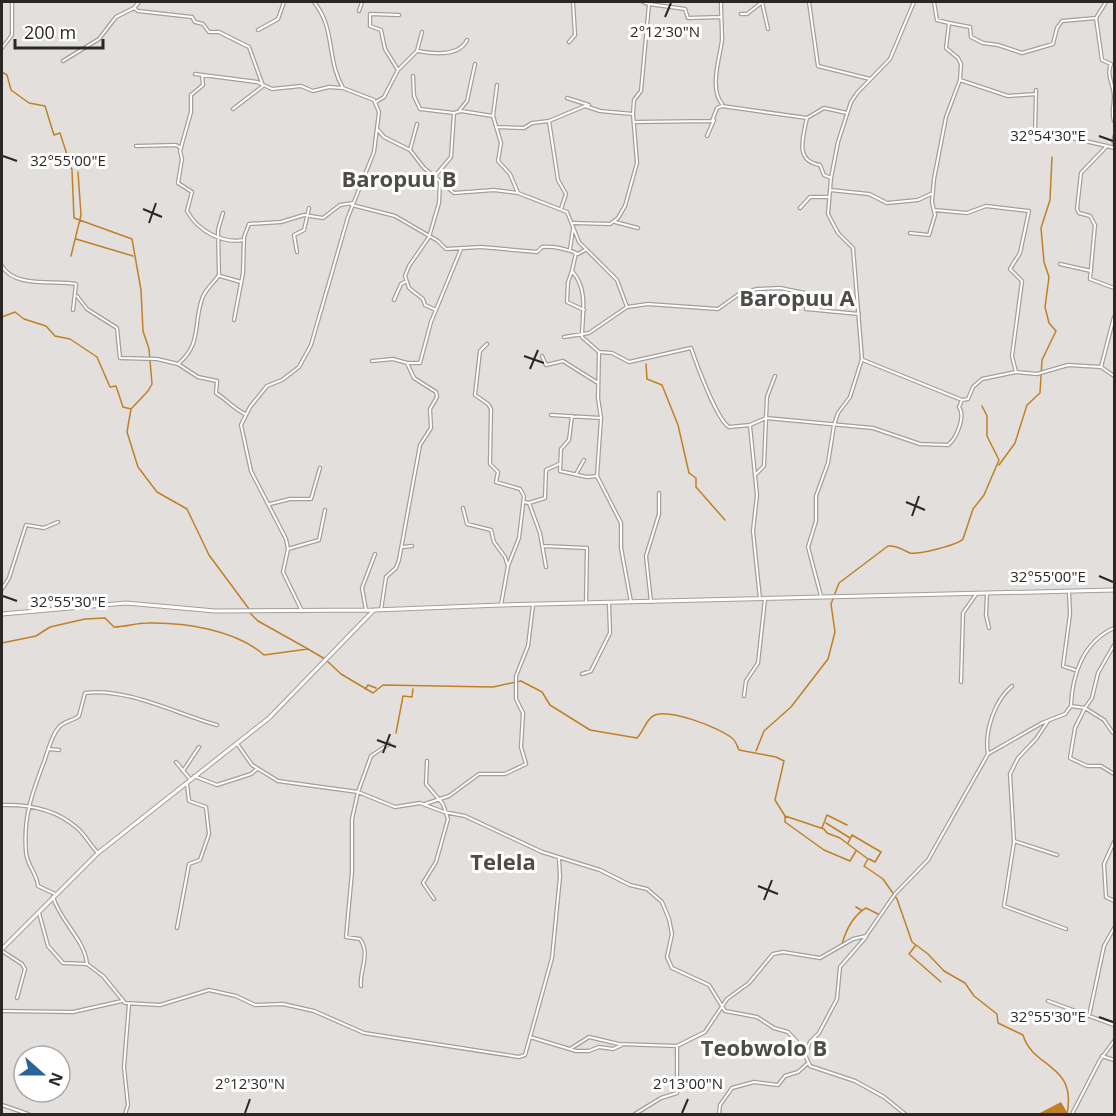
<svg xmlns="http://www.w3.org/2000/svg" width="1116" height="1116" viewBox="0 0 1116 1116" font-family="'Open Sans',sans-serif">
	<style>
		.water { fill: #c28026 }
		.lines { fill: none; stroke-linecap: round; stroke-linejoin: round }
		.stream { stroke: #c28026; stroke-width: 1.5 }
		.street-casing { stroke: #a29f9c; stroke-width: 4.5 }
		.secondary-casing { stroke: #a29f9c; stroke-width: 5 }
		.street { stroke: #fff; stroke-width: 2 }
		.secondary { stroke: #fff; stroke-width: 3 }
		.ticks { fill: none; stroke: #292827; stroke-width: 2 }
		.labels { text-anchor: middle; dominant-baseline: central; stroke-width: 6; stroke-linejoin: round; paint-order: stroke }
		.quarter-label { font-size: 22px; font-weight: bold; fill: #4e4c49; stroke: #fff }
		.ticks-label { font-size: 15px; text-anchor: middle; fill: #292827; stroke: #fff; stroke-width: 6; stroke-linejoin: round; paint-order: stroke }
	</style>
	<rect width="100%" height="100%" fill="#e2dfdc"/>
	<path class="water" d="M1061 1102 1068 1114H1038Z"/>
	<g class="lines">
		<path class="stream" d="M2 72 7 75 11 90 29 103 45 106 54 135 60 133 72 170 74 218 132 239 141 290 143 331 149 349 152 384 148 391 131 409
			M76 239 133 256
			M71 256 81 215 78 172
			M2 317 15 312 24 319 46 326 55 336 70 339 97 357 110 387 116 386 123 407 131 409 127 432 138 467 157 492 187 509 209 555 249 609
			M646 364 647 379 662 385 678 425 689 473 696 478V487L725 520
			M999 465 1015 443 1027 405 1040 393 1042 360 1056 331 1049 323 1045 307 1049 277 1044 262 1041 228 1050 200 1052 157
			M250 613 258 621 308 649
			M2 643 36 636 50 627 85 619 105 618 114 627C125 627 136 623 147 623 184 622 236 630 264 655L308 649 325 659 341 674 373 693 383 685 493 687 521 681 542 692 550 705 590 730 637 738C643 732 646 720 653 716 667 707 720 728 732 738 736 741 737 746 739 750L776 757 784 761 775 800 785 816 824 829 827 833 840 838 868 859 864 866 883 879 897 899 912 942 928 954 944 971 965 983 974 996 997 1014 998 1023 1023 1035C1033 1069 1077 1063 1067 1114
			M365 689 368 685 376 688
			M396 733 403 696 412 697 413 689
			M756 751 764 731 791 707 828 659 835 632 831 604 839 583 888 546C898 545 902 550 910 553 917 555 958 545 963 539L973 509 984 495 999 460 987 436V416L982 406
			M785 816V822L824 850 850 861 856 851
			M826 823 850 838
			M822 828 827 815 847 825
			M848 843 852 835 881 852 875 862 869 859
			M856 907 861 910
			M842 944C846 930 854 915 866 908L880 915
			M916 945 909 954 941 982"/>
		<g class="street-casing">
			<path id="street" d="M721 2C721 14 722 27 722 40 720 58 709 88 722 104
				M762 2 768 29
				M809 2 818 66 870 79
				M649 4 685 9 688 18 721 17
				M134 8 138 11 192 17 195 22 203 24 209 32H219L249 47 262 83
				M359 11 362 2
				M741 14H747L761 3
				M1096 18 1102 60 1111 64C1106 76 1114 85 1114 97 1114 106 1111 112 1114 121
				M949 23 970 27 971 37 983 43 998 45 1022 53 1053 44 1057 28 1062 21 1096 18 1106 2
				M258 30 278 19 284 2
				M569 42 575 35 573 2
				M2 48 12 35V2
				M418 51C434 54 459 57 467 40
				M63 61 99 39 116 17 134 8 139 2
				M398 70 385 49 381 30 370 26V14L399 15
				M195 74 257 82 272 89 301 86 313 91 329 87 343 88
				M202 75 203 85 191 95V112L180 151 182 159 178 183 192 192 187 211C198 231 222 244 244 240
				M413 76 414 96 420 109 454 113
				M960 80 1008 96 1036 94
				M497 85 493 116 501 143 498 161 510 174 518 193 567 212 579 242 617 280 627 307
				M1036 90 1035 136 1067 137 1107 146
				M567 98 589 105
				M376 102 384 97 398 70 417 51 422 32
				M233 109 263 86
				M459 111 467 101 475 64
				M633 114 634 100 641 91 649 4 643 2
				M549 121 558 180 566 194 561 209
				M634 122 712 121 717 108 722 106 807 118
				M496 127 524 128 532 123 549 121 585 106 600 111 633 114 637 163 625 206 618 218 610 224 573 223
				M378 130 384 137 410 150 424 168 440 181 439 203 429 237 409 266 405 276 409 288 423 299 425 305 436 310
				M707 136 714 120
				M136 146 176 145 181 148
				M1114 148 1107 146 1081 173 1077 209 1079 213 1090 216 1095 225 1090 279 1114 288
				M1114 148V137
				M410 150 417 124
				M435 176 451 157 454 113 461 111 493 116
				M831 178 824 175 820 165C796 161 802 141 806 122L807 118 824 108 847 113
				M441 182 454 193 494 190 518 193
				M830 190 869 194 887 203 918 200 931 194
				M352 205 395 216 438 241 446 249 481 247 537 252 542 247C553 246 568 249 578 254L585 250
				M800 208 810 197H829
				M934 210 967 213 986 206 1029 211 1020 253 1010 269 1022 281 1012 356 1016 372
				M615 222 638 228
				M910 233 929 235 935 215 932 202 934 179 946 117 960 80 961 64 958 58 946 48 949 23 937 20 934 2
				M570 249 573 229
				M297 252 294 235 304 230 309 208
				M576 253 572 271C589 290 582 315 582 337L599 352 598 398 601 418 597 476 621 523V548L631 602
				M1060 264 1091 271
				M2 266C14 288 54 280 76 284L73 310
				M572 271 568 282 567 302 584 310
				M220 276 241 282
				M77 296 87 309 117 328 120 358 157 359 178 364C202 344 193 325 202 299 205 289 214 283 219 275L218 230 223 213
				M394 300 401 284 405 282
				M234 320 243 273 244 237 249 224 281 222 304 215 323 218 340 205 353 203
				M564 337 589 333 627 307 648 304 718 309 739 294 757 289 780 288 805 293 806 309 859 314
				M487 344 480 351 475 395 488 404 491 409 490 464 498 472 496 482 520 489 524 496 519 538 508 566
				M599 352 612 353 629 362 691 348C696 363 717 420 729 427L750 425 766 418 767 397 775 376
				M542 356 546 365 563 361 598 383
				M863 360 962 400 968 399 973 387 982 379 1016 372 1037 374 1068 365 1101 367 1114 376
				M372 361 393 359 407 363H420L431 322 461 249
				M178 364 198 377 217 381 216 393C227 400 233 408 245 414
				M1101 367 1114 317
				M551 415 601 418
				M572 416 569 440 561 449 560 471 587 477 597 476
				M750 426 757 495 753 531 760 599
				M576 474 584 460
				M755 475 764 466 766 418 873 428 920 444 948 445C956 439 966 417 959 407L962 400
				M524 502 529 503 545 498 546 470 559 464
				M529 503 540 533 546 567
				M270 504 290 499H311L320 468
				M463 508 467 524 491 530 494 542 505 557 508 566 501 605
				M543 546 587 548 586 603
				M403 547 412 546
				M288 549 319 540 325 510
				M2 589 9 578 26 525 44 528 58 522
				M1069 592 1070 614 1063 666 1075 670
				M987 593 986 615 989 628
				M821 596 808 547 816 521V496L828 463 834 425 838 413 850 397 862 359 853 248 838 233 828 214 831 178 838 142 851 102 857 93 890 59 914 2
				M651 602 646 556 659 514V493
				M366 610 362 588 375 554
				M381 610 386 577 396 568 399 560 420 445 431 428 430 409 437 397 436 392 414 378 407 363
				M302 611 283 572 288 549 286 539 251 471 241 425 250 407 267 386 282 380 299 367 311 345 348 217 374 152 379 112 374 100 343 88C326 59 336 29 314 2
				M582 674 591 671 610 633 609 603
				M961 682 963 613 977 593
				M744 696 746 681 758 663 765 599
				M1071 706C1072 675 1083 642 1114 628
				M1048 721 1036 739 1018 758 1010 774 1014 841 1057 855
				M1113 733 1104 720 1085 708 1075 728 1070 758 1087 766H1101L1114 774
				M238 745 252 765 278 781 358 792 395 807 420 803 444 812 465 816 542 852 600 870 630 885 647 889 662 902 669 919 672 934 667 957 672 968 709 985 725 1011 757 1017 774 1028 788 1032 801 1046 810 1066 855 1081 884 1097 905 1114
				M49 749 59 750
				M988 754C984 731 995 700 1012 686
				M427 761 426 784 443 804 448 819 436 862 423 883 434 899
				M176 762 190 779
				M183 771 199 747
				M194 776 217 785 251 774 257 769
				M425 804 449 796 479 774H505L526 764 521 747 523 713 516 699V676L528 646 533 605
				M2 805C29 804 55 809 76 827 85 834 90 845 98 853
				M1014 842 1004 906 1066 929
				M1114 842 1104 864 1106 897 1114 901
				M55 894 38 886C37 873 27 866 26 852 23 818 32 793 44 762 48 751 51 736 59 727 64 721 73 721 79 716L85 693C126 687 177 714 217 725
				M53 897C60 921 85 940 87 964L103 976 125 1003 160 1005 209 990 236 996 255 1005 283 1004 314 1011 364 1033 519 1057 525 1055 527 1048 552 958 560 877 559 858
				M39 913 48 946 63 963 87 964
				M177 928 189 864 200 860 209 834 206 807 189 801 187 784
				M2 951 22 964 25 969 17 998
				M361 986C359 971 371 954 360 939L346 937 352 872V819L358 792 371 756 389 744
				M1048 1001 1114 1025
				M2 1011 73 1012 122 1001
				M1089 1016 1104 946 1114 928
				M530 1037 576 1051H589L599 1047 613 1049 622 1045
				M570 1049 589 1037 619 1044 677 1046 705 1032 727 999 749 983 773 954 783 952 820 958 853 939 866 936 895 894 928 860 988 754 1042 723 1065 714 1071 706 1085 708 1092 698 1098 673 1114 645
				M805 1055 810 1042 819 1033 837 999 840 967 866 937
				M1102 1056 1114 1060
				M2 1105 28 1114
				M125 1114 128 1105 124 1067 129 1004
				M635 1114 661 1098 677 1093V1046
				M719 1114 720 1105 732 1088 754 1082 778 1085 785 1076 798 1072 807 1064
				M1072 1114 1100 1060 1114 1041"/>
		</g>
		<g class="secondary-casing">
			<path id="secondary" d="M2 614 126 603 215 611 374 610 501 605 1114 590
				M2 949 98 853 269 718 374 610"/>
		</g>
		<use href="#street" class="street"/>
		<use href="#secondary" class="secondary"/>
	</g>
	<path class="ticks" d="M665 17 671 3M1099 136 1113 141M3 156 17 161M143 209 162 217M149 223 156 203M524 356 544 363M530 369 538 350M906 502 925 510M912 516 919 496M1099 576 1113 582M3 596 17 601M377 740 396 747M383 753 390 734M758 886 778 894M764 900 772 880M1099 1017 1113 1022M245 1113 250 1099M682 1113 688 1099"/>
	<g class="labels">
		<g class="quarter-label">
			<text x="399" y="178">Baropuu B</text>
			<text x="797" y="297">Baropuu A</text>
			<text x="503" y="861">Telela</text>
			<text x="764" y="1047">Teobwolo B</text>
		</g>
	</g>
	<g class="ticks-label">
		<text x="665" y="37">2°12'30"N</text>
		<text x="1048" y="141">32°54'30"E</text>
		<text x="68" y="166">32°55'00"E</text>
		<text x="1048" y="582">32°55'00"E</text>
		<text x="68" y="607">32°55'30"E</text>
		<text x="1048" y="1022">32°55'30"E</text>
		<text x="250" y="1089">2°12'30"N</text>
		<text x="688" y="1089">2°13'00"N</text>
	</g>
	<rect width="1116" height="1116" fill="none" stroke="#292827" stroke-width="6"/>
	<g transform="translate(42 1074) rotate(111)"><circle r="28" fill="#ffffff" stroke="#a9a9a9" stroke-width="1.5"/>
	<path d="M0-4.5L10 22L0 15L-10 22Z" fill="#29659c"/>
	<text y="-9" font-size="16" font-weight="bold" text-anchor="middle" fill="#292827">N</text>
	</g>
	<path d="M15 39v9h88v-9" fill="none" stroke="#292827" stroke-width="3"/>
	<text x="24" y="39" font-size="18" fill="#292827" stroke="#ffffff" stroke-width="4.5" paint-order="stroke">200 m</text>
</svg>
